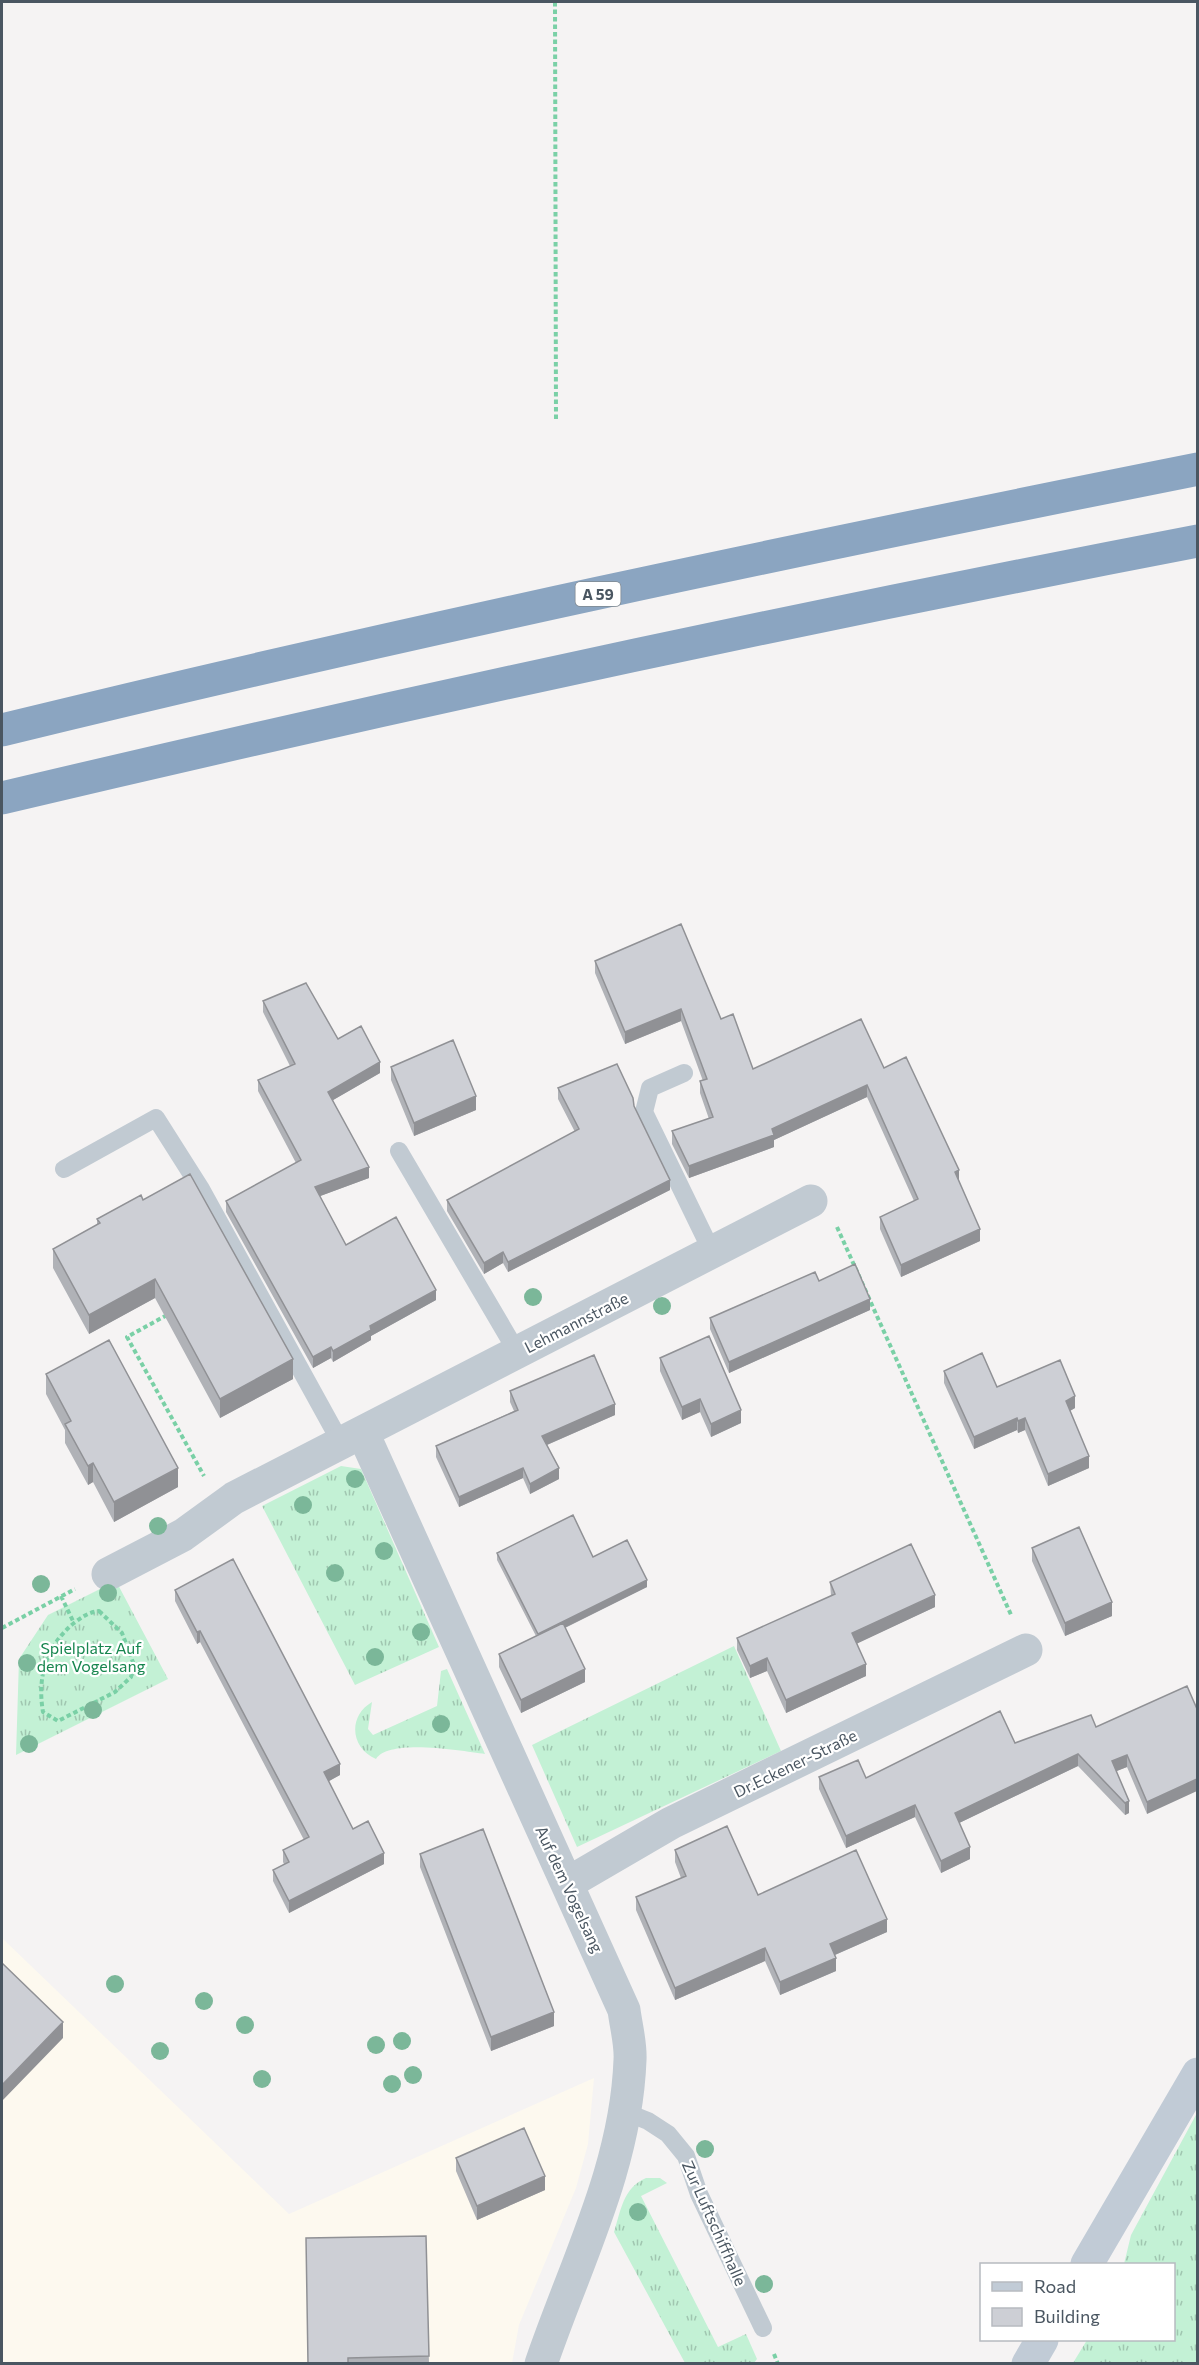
<svg xmlns="http://www.w3.org/2000/svg" width="1199" height="2365" viewBox="0 0 1199 2365" font-family="Commissioner,sans-serif">
	<style>
		.commercial { fill: #fdf9ef }
		.grass { fill: url(#grass-tufts) }
		.lines { fill: none; stroke-linecap: round; stroke-linejoin: round }
		.path { stroke: #7ad0a6; stroke-width: 4; stroke-dasharray: 4.5 3; stroke-linecap: butt }
		.lane { stroke: #c1cad2; stroke-width: 18 }
		.street { stroke: #c1cad2; stroke-width: 33 }
		.secondary { stroke: #c1cbd6; stroke-width: 33 }
		.highway { stroke: #8ba5c1; stroke-width: 33 }
		.tree { fill: #7bb799 }
		.wall { fill: #b0b2b7 }
		.shaded-wall { fill: #909195 }
		.building { fill: #cdcfd5; stroke: #909195; stroke-width: 1.5 }
		.labels { text-anchor: middle; dominant-baseline: central; stroke-width: 4.5; stroke-linejoin: round; paint-order: stroke }
		.shield { fill: #fff; stroke: #808990; stroke-width: 1.5 }
		.shield-label { font-size: 15px; font-weight: bold; fill: #4a5661 }
		.street-label { font-size: 16px; fill: #4a5661; stroke: #fff }
		.park-label { font-size: 16px; fill: #17864f; stroke: #fff }
	</style>
	<defs>
		<pattern id="grass-tufts" width="24" height="20" patternUnits="userSpaceOnUse" patternTransform="scale(1.5)"><rect width="24" height="20" fill="#c3f1d5"/><path d="M3 7l-1-3M5 7V3M7 7l1-3M15 17l-1-3M17 17v-4M19 17l1-3" fill="none" stroke="#a0c6b0"/></pattern>
	</defs>
	<rect width="100%" height="100%" fill="#f5f3f3"/>
	<path class="commercial" d="M2 1938 289 2214 594 2078 588 2144 576 2188 519 2325 512 2363H2Z"/>
	<path class="grass" d="M341 1466 361 1469 439 1647 355 1685 262 1506Z
		M116 1581 168 1679 16 1755 19 1659 48 1615Z
		M734 1646 781 1751 577 1847 532 1745Z
		M447 1669 485 1754C462 1751 389 1738 376 1759 350 1748 348 1716 372 1702L368 1729 373 1735 437 1706 441 1671Z
		M1197 2113V2363H1073L1087 2340H1174V2264H1124L1131 2235Z
		M646 2178H660L667 2183 641 2196 718 2347 746 2334 757 2359 754 2363H685L614 2232C621 2210 623 2188 646 2178Z"/>
	<g class="lines">
		<path class="path" d="M555 2 556 421
			M837 1227 1012 1617
			M167 1315 127 1337 204 1476
			M61 1596 74 1623
			M99 1611 122 1633 134 1665 131 1677 115 1692 58 1721 43 1712C37 1677 46 1646 74 1623 82 1617 89 1612 99 1611Z
			M2 1628 75 1589
			M774 2354 778 2364"/>
		<path class="lane" d="M684 1073 650 1088 644 1112 712 1252
			M399 1151 517 1352
			M64 1169 156 1118 201 1189 341 1443
			M623 2111 648 2121 668 2134 686 2156 699 2194 763 2328"/>
		<path class="street" d="M363 1433 624 2010C626 2026 631 2044 630 2060 626 2168 575 2264 541 2364
			M108 1574 183 1535 234 1498 811 1201
			M568 1883 671 1823 1026 1650"/>
		<path class="secondary" d="M1087 2264 1198 2074
			M1028 2364 1042 2340"/>
		<path class="highway" d="M2 730C398 633 797 549 1198 469
			M2 798C398 704 797 618 1198 541"/>
	</g>
	<g class="tree">
		<circle cx="533" cy="1297" r="9"/>
		<circle cx="662" cy="1306" r="9"/>
		<circle cx="355" cy="1479" r="9"/>
		<circle cx="303" cy="1505" r="9"/>
		<circle cx="158" cy="1526" r="9"/>
		<circle cx="384" cy="1551" r="9"/>
		<circle cx="335" cy="1573" r="9"/>
		<circle cx="41" cy="1584" r="9"/>
		<circle cx="108" cy="1593" r="9"/>
		<circle cx="421" cy="1632" r="9"/>
		<circle cx="375" cy="1657" r="9"/>
		<circle cx="27" cy="1663" r="9"/>
		<circle cx="93" cy="1710" r="9"/>
		<circle cx="441" cy="1724" r="9"/>
		<circle cx="29" cy="1744" r="9"/>
		<circle cx="115" cy="1984" r="9"/>
		<circle cx="204" cy="2001" r="9"/>
		<circle cx="245" cy="2025" r="9"/>
		<circle cx="402" cy="2041" r="9"/>
		<circle cx="376" cy="2045" r="9"/>
		<circle cx="160" cy="2051" r="9"/>
		<circle cx="413" cy="2075" r="9"/>
		<circle cx="262" cy="2079" r="9"/>
		<circle cx="392" cy="2084" r="9"/>
		<circle cx="705" cy="2149" r="9"/>
		<circle cx="638" cy="2212" r="9"/>
		<circle cx="764" cy="2284" r="9"/>
	</g>
	<path class="wall" d="M595 961 721 1019 753 1069 884 1068 959 1182 980 1241 901 1277 880 1229V1217L914 1201 867 1097 774 1140V1147L689 1178 672 1144V1131L709 1119 700 1093V1081H703L681 1021 625 1044 595 973Z
		M263 1001 338 1039 380 1073 333 1100 369 1178 320 1196 346 1245 436 1300 371 1336V1340L333 1362 331 1358 313 1368 226 1212V1201L296 1163 258 1091V1080L290 1066 263 1012Z
		M391 1067 476 1110 414 1136 391 1080Z
		M558 1088 634 1106 670 1190 508 1272 503 1263 484 1274 447 1211V1200L575 1132 558 1099Z
		M143 1200 293 1379 220 1418 155 1298 89 1334 53 1268V1249L97 1225V1219Z
		M819 1281 870 1310 729 1373 710 1329V1318Z
		M660 1358 741 1423 711 1437 700 1412 682 1420 660 1371Z
		M944 1371 997 1387 1075 1408 1070 1411 1089 1468 1048 1486 1025 1430 1018 1433 1017 1430 974 1449 944 1383Z
		M46 1374 178 1487 114 1522 93 1482 88 1485 65 1443V1430L46 1394Z
		M510 1391 615 1415 547 1445 559 1479 530 1494 523 1478 459 1507 436 1457V1446L514 1411 510 1402Z
		M1032 1548 1112 1616 1065 1636 1032 1561Z
		M497 1553 593 1557 647 1587 565 1628 585 1682 521 1713 499 1667V1654L536 1636 497 1560Z
		M830 1582 935 1607 857 1643 866 1676 786 1713 767 1671 750 1678 737 1650V1638L831 1596Z
		M175 1590 340 1775 328 1781 353 1829 384 1864 289 1913 273 1881V1870L284 1864 283 1862V1850L304 1840 200 1642 197 1644 175 1601Z
		M1197 1709 1147 1814 1127 1767 1116 1771 1129 1813 1125 1815 1078 1766 959 1823 970 1859 941 1873 915 1817 846 1848 819 1789V1777L866 1778 1015 1743 1096 1727Z
		M675 1850 758 1895 887 1932 835 1955 836 1971 780 1995 765 1961 675 2000 636 1910V1897L681 1878 675 1862Z
		M420 1854 554 2026 491 2051 420 1867Z
		M456 2158 545 2190 477 2220 456 2171Z
		M426 2236 429 2364H308Z"/>
	<path class="shaded-wall" d="M681 1009V1021L625 1044V1032Z
		M380 1062V1073L328 1103V1092Z
		M867 1085V1097L774 1140V1147L689 1178V1166L772 1129Z
		M476 1096V1110L414 1136V1123Z
		M369 1167V1178L315 1198V1187Z
		M959 1170V1182L955 1172Z
		M670 1180V1190L508 1272V1262Z
		M980 1229V1241L901 1277V1265Z
		M503 1252V1263L484 1274V1263Z
		M155 1279V1298L89 1334V1315Z
		M436 1290V1300L371 1336V1340L333 1362V1351L370 1326Z
		M870 1299V1310L729 1373V1362Z
		M331 1347V1358L313 1368V1357Z
		M293 1359V1379L220 1418V1399Z
		M1075 1396V1408L1066 1413V1401Z
		M700 1399V1412L682 1420V1407Z
		M615 1404V1415L542 1447V1436Z
		M741 1410V1423L711 1437V1424Z
		M1017 1418V1430L974 1449V1437Z
		M1025 1418V1430L1018 1433V1421Z
		M1089 1456V1468L1048 1486V1474Z
		M93 1463V1482L88 1485V1466Z
		M178 1468V1487L114 1522V1502Z
		M523 1468V1478L459 1507V1497Z
		M559 1468V1479L530 1494V1484Z
		M647 1580V1587L538 1641V1634Z
		M935 1595V1607L852 1646V1633Z
		M1112 1602V1616L1065 1636V1623Z
		M200 1631V1642L197 1644V1632Z
		M767 1658V1671L750 1678V1666Z
		M866 1664V1676L786 1713V1700Z
		M585 1669V1682L521 1713V1700Z
		M1078 1754V1766L955 1825V1813Z
		M1127 1755V1767L1112 1773V1761Z
		M340 1764V1775L324 1784V1772Z
		M1197 1779V1791L1147 1814V1802Z
		M1129 1801V1813L1125 1815V1803Z
		M915 1805V1817L846 1848V1836Z
		M970 1847V1859L941 1873V1861Z
		M384 1853V1864L289 1913V1901Z
		M887 1919V1932L830 1957V1944Z
		M765 1948V1961L675 2000V1988Z
		M836 1958V1971L780 1995V1982Z
		M554 2012V2026L491 2051V2037Z
		M63 2022V2038L2 2101V2085Z
		M545 2176V2190L477 2220V2206Z"/>
	<path class="building" d="M681 924 721 1019 733 1014 753 1069 861 1019 884 1068 906 1057 959 1170 955 1172 980 1229 901 1265 880 1217 918 1199 867 1085 772 1129 774 1135 689 1166 672 1131 713 1117 700 1081 707 1079 681 1009 625 1032 595 961Z
		M306 983 338 1039 361 1026 380 1062 328 1092 369 1167 315 1187 346 1245 396 1217 436 1290 370 1326 371 1330 333 1351 331 1347 313 1357 226 1201 301 1160 258 1080 295 1064 263 1001Z
		M453 1040 476 1096 414 1123 391 1067Z
		M617 1064 633 1098 634 1106 670 1180 508 1262 503 1252 484 1263 447 1200 579 1129 558 1088Z
		M190 1174 293 1359 220 1399 155 1279 89 1315 53 1249 100 1223 97 1219 141 1195 143 1200Z
		M855 1264 870 1299 729 1362 710 1318 815 1272 819 1281Z
		M709 1336 741 1410 711 1424 700 1399 682 1407 660 1358Z
		M109 1340 178 1468 114 1502 93 1463 88 1466 65 1424 71 1421 46 1374Z
		M982 1353 997 1387 1060 1360 1075 1396 1066 1401 1089 1456 1048 1474 1025 1418 1018 1421 1017 1418 974 1437 944 1371Z
		M594 1355 615 1404 542 1436 559 1468 530 1484 523 1468 459 1497 436 1446 518 1410 510 1391Z
		M573 1515 593 1557 627 1540 647 1580 538 1634 497 1553Z
		M1079 1527 1112 1602 1065 1623 1032 1548Z
		M911 1544 935 1595 852 1633 866 1664 786 1700 767 1658 750 1666 737 1638 835 1594 830 1582Z
		M233 1559 340 1764 324 1772 353 1829 368 1821 384 1853 289 1901 273 1870 289 1862 283 1850 309 1837 200 1631 197 1632 175 1590Z
		M563 1623 585 1669 521 1700 499 1654Z
		M1187 1686 1197 1709V1779L1147 1802 1127 1755 1112 1761 1129 1801 1125 1803 1078 1754 955 1813 970 1847 941 1861 915 1805 846 1836 819 1777 858 1760 866 1778 1000 1711 1015 1743 1091 1715 1096 1727Z
		M727 1826 758 1895 856 1850 887 1919 830 1944 836 1958 780 1982 765 1948 675 1988 636 1897 686 1876 675 1850Z
		M483 1829 554 2012 491 2037 420 1854Z
		M2 1963 63 2022 2 2085Z
		M524 2128 545 2176 477 2206 456 2158Z
		M426 2236 429 2356 348 2358V2364H308L306 2238Z"/>
	<g class="labels">
		<rect class="shield" x="575.5" y="582" width="45" height="24" rx="4.5"/>
		<g class="shield-label">
			<text x="598" y="594">A 59</text>
		</g>
		<g class="street-label">
			<text transform="translate(576 1322) rotate(-27)">Lehmannstraße</text>
			<text transform="translate(795 1763) rotate(-26)">Dr.Eckener-Straße</text>
			<text transform="translate(570 1889) rotate(65)">Auf dem Vogelsang</text>
			<text transform="translate(715 2223) rotate(66)">Zur Luftschiffhalle</text>
		</g>
		<g class="park-label">
			<text x="91" y="1647">Spielplatz Auf<tspan x="91" dy="18">dem Vogelsang</tspan></text>
		</g>
	</g>
	<rect width="1199" height="2365" fill="none" stroke="#4a5661" stroke-width="6"/>
	<rect x="980" y="2263" width="195" height="78" fill="#ffffff" stroke="#b7bbc0" stroke-width="1.5"/>
	<rect x="992" y="2282" width="30" height="9" fill="#c1cbd6" stroke="#b7bbc0" stroke-width="1.5"/>
	<text x="1034" y="2293" font-size="18" fill="#4a5661">Road</text>
	<rect x="992" y="2308" width="30" height="18" fill="#cdcfd5" stroke="#b7bbc0" stroke-width="1.5"/>
	<text x="1034" y="2323" font-size="18" fill="#4a5661">Building</text>
</svg>
